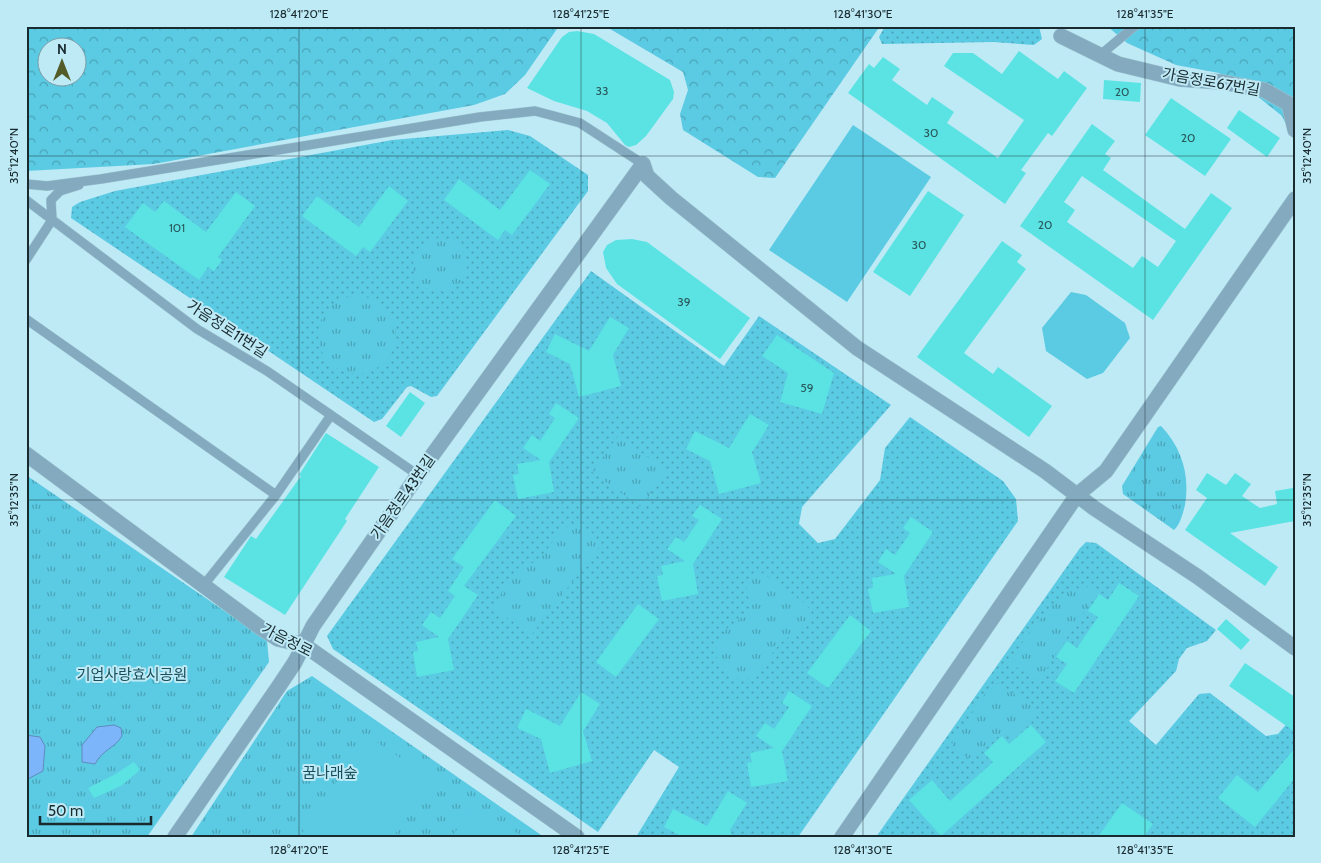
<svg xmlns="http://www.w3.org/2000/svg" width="1321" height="863" viewBox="0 0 1321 863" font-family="Cabin,'Noto Sans KR',sans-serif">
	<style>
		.grass { fill: url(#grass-dots) }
		.forest { fill: url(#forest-crowns); fill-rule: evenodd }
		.park { fill: url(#park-tufts) }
		.pitch { fill: #5bcae3 }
		.water { fill: #7cb5fa; stroke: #5f8cbd }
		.building { fill: #5be3e3; fill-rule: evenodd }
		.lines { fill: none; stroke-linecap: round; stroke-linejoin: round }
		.lane-casing { stroke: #a0c8d2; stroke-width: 10 }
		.street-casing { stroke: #a0c8d2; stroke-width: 16 }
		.lane { stroke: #84aac0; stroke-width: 9 }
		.street { stroke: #84aac0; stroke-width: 15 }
		.ticks { fill: none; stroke: #1a2b30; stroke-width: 1; stroke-opacity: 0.45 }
		.labels { text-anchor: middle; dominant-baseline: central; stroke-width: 4; stroke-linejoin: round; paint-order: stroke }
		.number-label { font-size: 12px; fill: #2a595d }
		.street-label { font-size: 15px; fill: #1a2b30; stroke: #beeaf6 }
		.park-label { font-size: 15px; fill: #194f5b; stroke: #beeaf6 }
		.neatline { fill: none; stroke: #1a2b30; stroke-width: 2 }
		.ticks-label { font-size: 12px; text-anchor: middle; fill: #1a2b30 }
	</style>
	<defs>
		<pattern id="grass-dots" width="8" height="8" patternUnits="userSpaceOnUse" patternTransform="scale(1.25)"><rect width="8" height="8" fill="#5bcae3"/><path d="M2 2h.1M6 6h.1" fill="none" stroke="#4aa4b8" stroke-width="1.8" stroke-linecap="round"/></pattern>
		<pattern id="forest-crowns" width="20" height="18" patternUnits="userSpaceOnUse" patternTransform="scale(1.25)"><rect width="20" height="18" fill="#5bcae3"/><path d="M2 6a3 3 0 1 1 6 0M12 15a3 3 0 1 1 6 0" fill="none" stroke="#4aa4b8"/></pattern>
		<pattern id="park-tufts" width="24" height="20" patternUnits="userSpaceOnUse" patternTransform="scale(1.25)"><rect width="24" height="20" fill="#5bcae3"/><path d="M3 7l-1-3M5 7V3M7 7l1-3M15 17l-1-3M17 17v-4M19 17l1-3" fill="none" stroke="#4aa4b8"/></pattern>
	</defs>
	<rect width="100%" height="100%" fill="#beeaf6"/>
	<path class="grass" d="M885 26H1039L1042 39 1034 45 993 42 882 44 879 37Z
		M508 130 530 136 588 175V191L437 396 431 397 411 386 407 387 382 419 374 422 71 218 72 207 80 202 115 191 392 140Z
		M591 271 724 366 759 316 891 405 802 507 799 524 818 543 835 539 880 480 885 448 910 417 1003 481 1016 499 1018 521 798 837H636L679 767 654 750 598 832 333 649 327 636Z
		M1086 542 1096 543 1216 630 1207 641 1187 648 1179 659 1176 671 1129 721 1156 745 1199 694 1210 693 1266 736 1278 734 1295 714V837H876L1080 548Z"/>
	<path class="forest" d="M26 26H559L525 75 505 94 474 105 154 164 26 171ZM48 48H78V78H48Z
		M605 26H880L775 178 758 177 683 130 680 114 688 90 683 72Z
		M1107 26H1295V143L1282 116 1256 95 1219 73 1176 65 1127 43Z"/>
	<path class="park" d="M413 265a27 27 0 1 1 54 0a27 27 0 1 1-54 0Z
		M318 335a39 39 0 1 1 78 0a39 39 0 1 1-78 0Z
		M1161 426C1182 448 1190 475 1185 505 1183 513 1180 525 1174 530L1123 494 1122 486 1158 427Z
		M618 436 667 471 641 507 592 472Z
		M26 475 267 640 269 662 147 837H26Z
		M569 525C586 527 595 530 599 547L532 634 492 608 517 569 531 564 543 555 557 536Z
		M761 572 807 605 811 613C806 629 793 632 781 643 770 653 766 667 756 678 751 678 745 679 740 679 721 675 710 654 720 637 727 626 741 619 750 611 750 594 742 590 751 574Z
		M1089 587 1096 593 1042 676 1037 679 1011 664C1011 652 1057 597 1069 590 1075 588 1083 588 1089 587Z
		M312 676 544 837H191L287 691Z
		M998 683 1031 705 1036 713 1017 734H1001C995 739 976 759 969 758 963 757 956 749 952 745L953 741 991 685Z"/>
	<path class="pitch" d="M853 125 931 177 847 302 769 250Z
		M1071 292 1086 295 1125 323 1130 338 1103 373 1087 379 1046 351 1042 328Z
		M367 736 433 779 393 837H308L302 833Z
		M474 804 523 837H452Z"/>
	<path class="water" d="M114 725 121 728 122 736C114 749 103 749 95 764L82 762V745L97 727Z
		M26 735 40 737 45 746 43 771 26 780Z"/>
	<path class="building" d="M577 31 594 34 670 80 674 92 673 99 646 136 636 145 629 147 625 145 607 123 587 111 554 101 527 88 562 37 569 32Z
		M1019 51 1058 79 1064 71 1087 88 1052 136 1048 133 1021 170 1026 173 1005 204 848 93 869 64 874 68 883 57 900 69 892 80 927 105 932 97 954 112 947 123 998 158 1024 120 944 66 953 53H973L1002 74Z
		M1104 80 1141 83 1140 102 1103 99Z
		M1171 98 1231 139 1205 176 1145 135Z
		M1239 110 1280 138 1267 157 1227 128Z
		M1092 124 1115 141 1105 154 1111 158 1103 170 1185 229 1211 193 1232 208 1153 320 1020 226ZM1082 176 1176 241 1158 267 1142 256 1133 268 1067 222 1075 210 1064 202Z
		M530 170 550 184 512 235 505 230 498 240 444 200 459 179 500 210Z
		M389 186 408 201 370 252 363 247 356 256 302 216 317 196 359 227Z
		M928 191 964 215 910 296 873 272Z
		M236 192 255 206 218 257 222 260 214 271 208 267 199 280 125 227 143 203 155 212 164 201 206 232Z
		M632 239 647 242 750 318 720 359 617 284 606 268 603 252 607 245 616 240Z
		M1002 241 1022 255 1017 262 1026 269 964 353 993 374 998 367 1052 406 1029 437 917 357Z
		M610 317 629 328 613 355 621 386 579 397 570 364 546 352 555 334 589 351Z
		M777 335 834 373 822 414 780 402 788 373 762 356Z
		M410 392 425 403 401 437 386 426Z
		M556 403 579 418 549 462 554 492 518 499 513 475 519 474 517 464 541 460 523 448 532 435 540 441 555 418 549 414Z
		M750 414 769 425 752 452 761 483 719 494 710 461 686 449 695 431 729 448Z
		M326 433 379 467 345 519 347 521 285 615 224 577 251 536 256 539 301 476 299 475Z
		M1207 473 1226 485 1235 473 1251 484 1242 496 1260 508 1277 504 1275 491 1293 488 1295 521 1230 533 1278 567 1265 586 1185 530 1207 498 1196 490Z
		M495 500 516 516 464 586 478 595 448 639 454 670 417 677 413 652 418 651 416 642 439 637 422 625 431 612 440 618 455 596 448 591 464 567 452 559Z
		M700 505 722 519 693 564 698 594 662 601 657 576 663 575 661 566 685 561 667 549 676 537 684 542 699 520 692 516Z
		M911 517 933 532 904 576 909 607 873 613 868 589 873 588 872 578 896 574 878 562 886 549 895 555 910 533 903 528Z
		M1119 583 1139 596 1074 693 1055 681 1067 664 1056 657 1067 641 1077 648 1098 617 1088 611 1099 594 1108 600Z
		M638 604 659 619 616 677 596 662Z
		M850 615 871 631 828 688 807 673Z
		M1226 619 1250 640 1241 650 1217 629Z
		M1245 663 1295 697V732L1229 686Z
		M789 691 812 706 782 751 788 781 751 787 747 763 752 762 750 753 774 748 756 736 765 723 774 729 789 707 782 703Z
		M581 692 600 704 583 731 592 761 550 773 541 739 517 728 526 709 560 726Z
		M1031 725 1046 742 941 836 909 800 932 780 950 801 993 762 984 753 1002 736 1009 744Z
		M1295 748V778L1255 827 1218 798 1237 775 1258 792Z
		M134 762 140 770 121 786 94 798 88 788 114 775Z
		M728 791 747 803 730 830 732 837H683L664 827 673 809 707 826Z
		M1122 803 1153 824 1144 837H1098Z"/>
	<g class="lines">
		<g class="lane-casing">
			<path id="lane" d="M1099 56 1135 26
				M26 184 47 186 101 179 480 117 535 111 554 116 580 123 643 164
				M26 200 197 329 267 371 418 475
				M26 260 52 220 51 200 60 191 79 185
				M26 319 276 495
				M203 586 276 495 331 415"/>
		</g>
		<g class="street-casing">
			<path id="street" d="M1061 36 1118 64 1180 79 1222 82 1264 90 1289 104 1295 130
				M643 164 647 176 671 198 857 348 1045 471 1094 508 1198 577 1295 648
				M26 454 261 628 278 639 304 645 577 837
				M175 837 279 686 295 662 313 626 418 475 643 164
				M842 837 1077 495 1106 471 1295 199"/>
		</g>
		<use href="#lane" class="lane"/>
		<use href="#street" class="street"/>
	</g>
	<path class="ticks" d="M299 26V837M581 26V837M863 26V837M1145 26V837M26 156H1295M26 500H1295"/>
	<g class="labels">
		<g class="number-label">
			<text x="602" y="90">33</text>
			<text x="1122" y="91">20</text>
			<text x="931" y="132">30</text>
			<text x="1188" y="137">20</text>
			<text x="1045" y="224">20</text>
			<text x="177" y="227">101</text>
			<text x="919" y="244">30</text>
			<text x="684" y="301">39</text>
			<text x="807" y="387">59</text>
		</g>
		<g class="street-label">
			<text transform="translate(1211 82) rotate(10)">가음정로67번길</text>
			<text transform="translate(227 329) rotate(33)">가음정로11번길</text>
			<text transform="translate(403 497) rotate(-55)">가음정로43번길</text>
			<text transform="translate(287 640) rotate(27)">가음정로</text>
		</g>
		<g class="park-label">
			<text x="132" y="675">기업사랑효시공원</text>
			<text x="330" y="773">꿈나래숲</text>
		</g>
	</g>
	<rect width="1321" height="863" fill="none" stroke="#beeaf6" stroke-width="55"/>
	<g transform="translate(62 62)"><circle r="24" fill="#beeaf6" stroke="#7c9ea7"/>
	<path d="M0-4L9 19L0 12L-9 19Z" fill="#535b29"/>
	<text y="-8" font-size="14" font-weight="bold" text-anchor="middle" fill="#1a2b30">N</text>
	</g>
	<path d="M40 816v8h111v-8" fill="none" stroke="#1a2b30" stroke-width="2.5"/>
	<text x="48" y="816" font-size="15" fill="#1a2b30" stroke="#beeaf6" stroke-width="4" paint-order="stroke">50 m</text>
	<rect x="28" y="28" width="1266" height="808" class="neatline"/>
	<g class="ticks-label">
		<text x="299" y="18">128°41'20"E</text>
		<text x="581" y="18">128°41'25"E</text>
		<text x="863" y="18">128°41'30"E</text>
		<text x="1145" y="18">128°41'35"E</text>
		<text transform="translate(14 156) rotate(-90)" y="4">35°12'40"N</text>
		<text transform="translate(1307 156) rotate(-90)" y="4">35°12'40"N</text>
		<text transform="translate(14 500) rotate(-90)" y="4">35°12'35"N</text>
		<text transform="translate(1307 500) rotate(-90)" y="4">35°12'35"N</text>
		<text x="299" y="854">128°41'20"E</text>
		<text x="581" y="854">128°41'25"E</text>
		<text x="863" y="854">128°41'30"E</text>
		<text x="1145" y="854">128°41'35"E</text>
	</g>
</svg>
